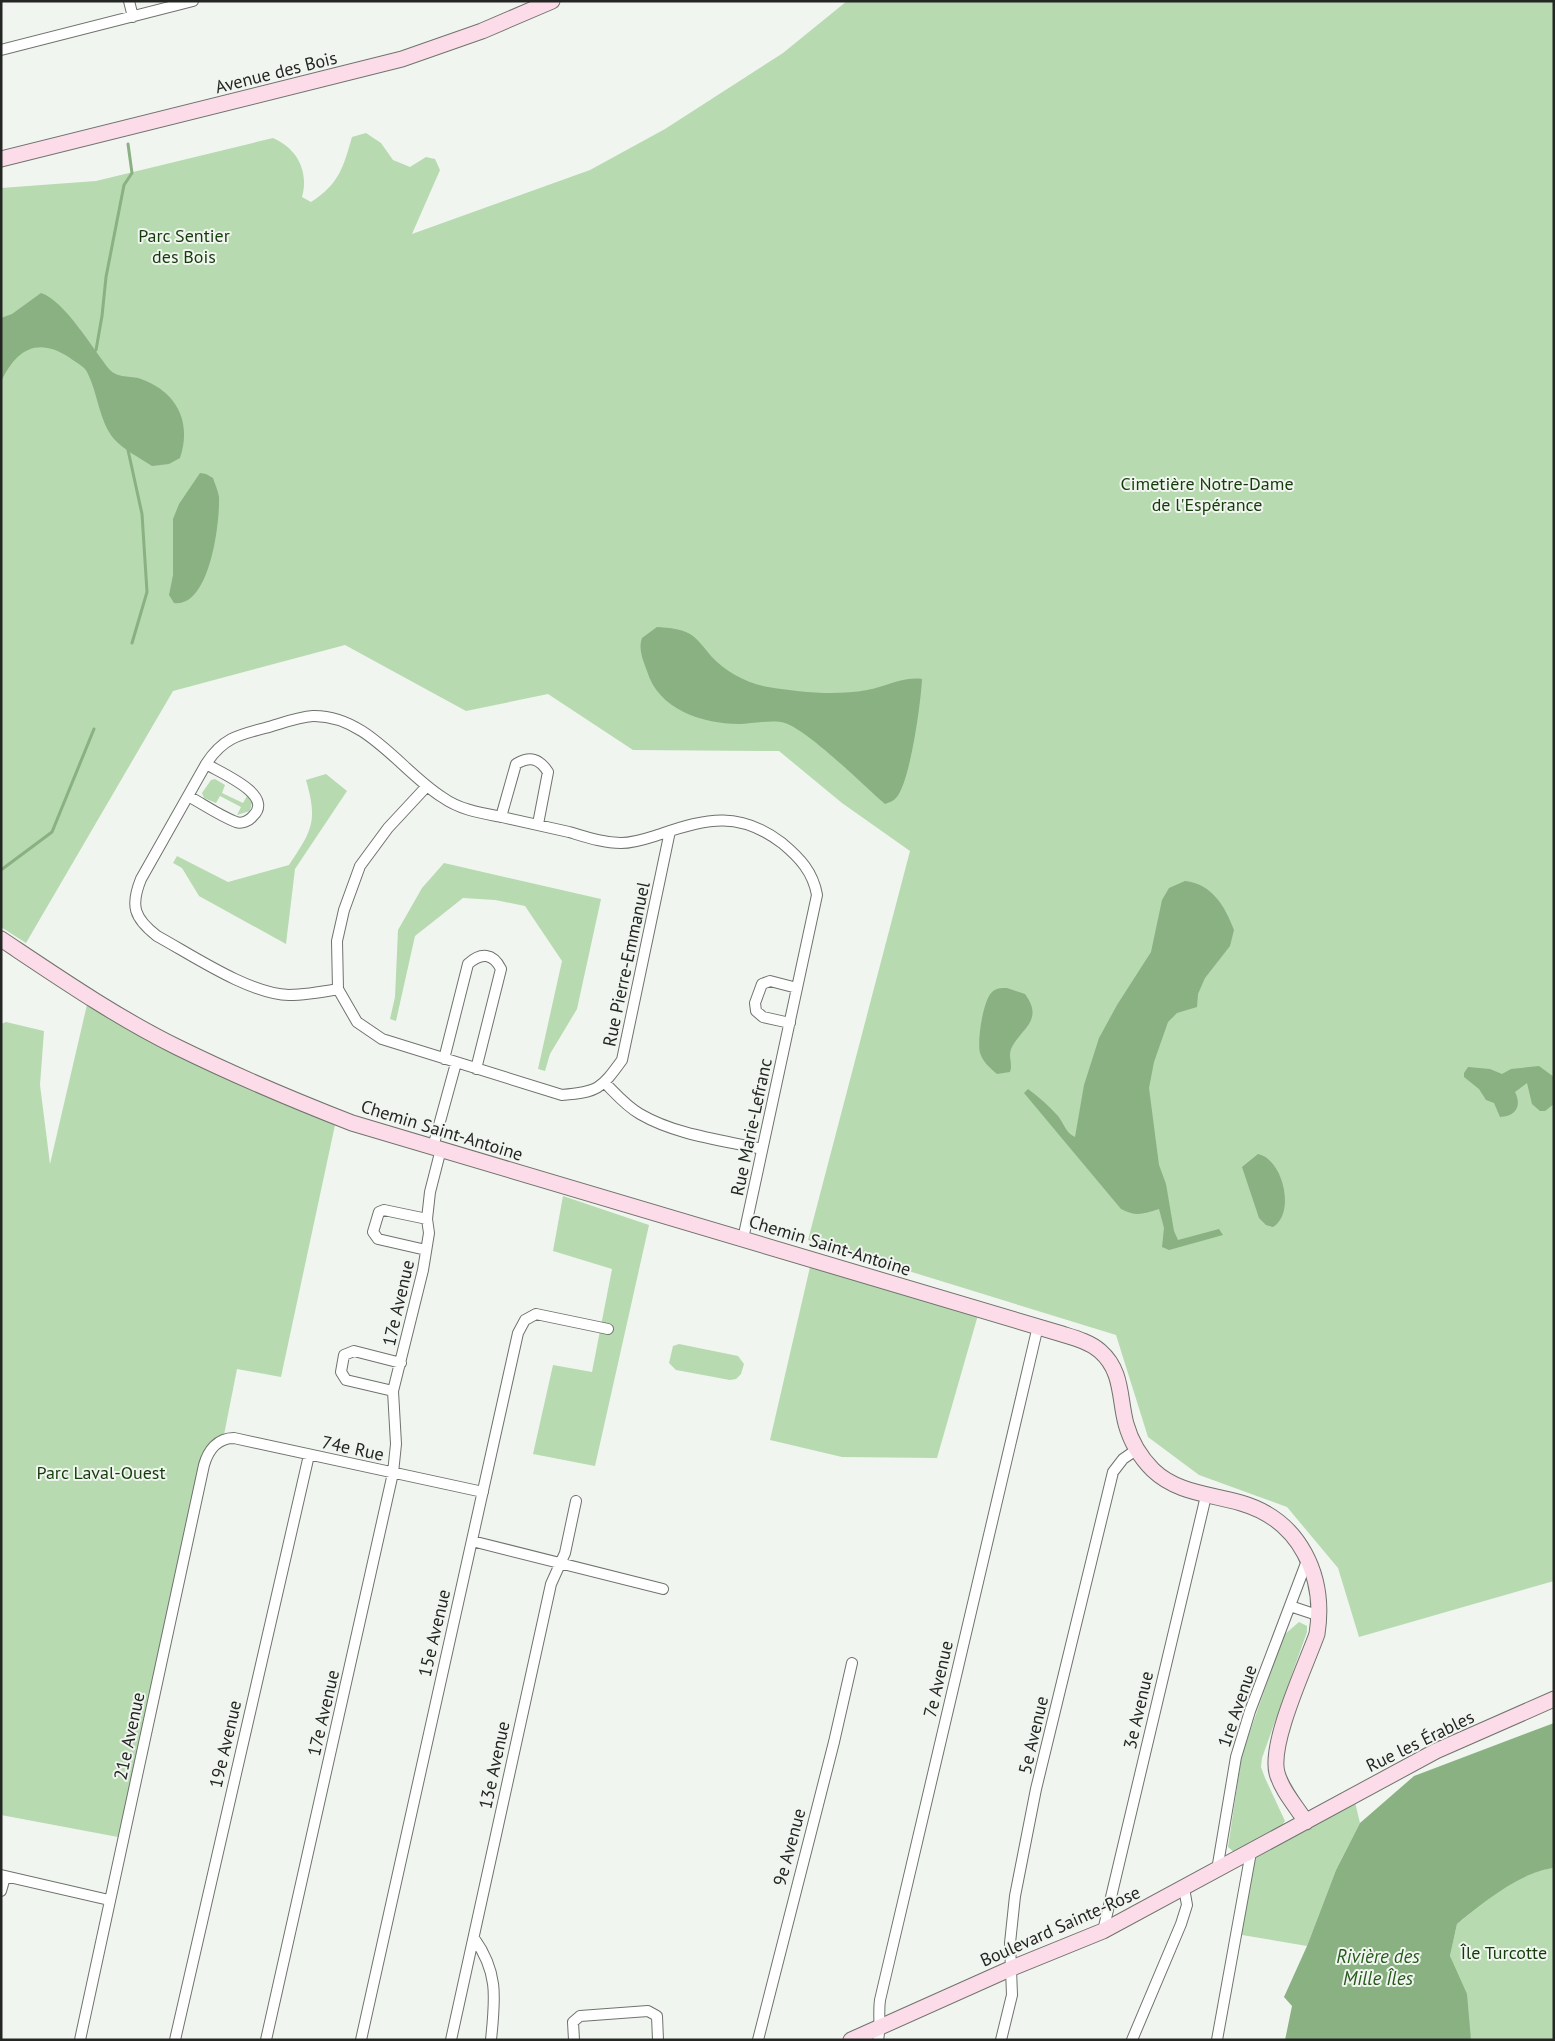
<svg xmlns="http://www.w3.org/2000/svg" width="1555" height="2041" viewBox="0 0 1555 2041" font-family="'PT Sans',sans-serif">
	<style>
		.green { fill: #b7dab0 }
		.water { fill: #8ab181 }
		.lines { fill: none; stroke-linecap: round; stroke-linejoin: round }
		.stream { stroke: #8ab181; stroke-width: 3 }
		.street-casing { stroke: #6f736e; stroke-width: 12 }
		.secondary-casing { stroke: #6f736e; stroke-width: 17 }
		.street { stroke: #fff; stroke-width: 10 }
		.secondary { stroke: #fcdce8; stroke-width: 15 }
		.labels { text-anchor: middle; dominant-baseline: central; stroke-width: 4; stroke-linejoin: round; paint-order: stroke }
		.street-label { font-size: 18px; fill: #242624; stroke: #f1f5f0 }
		.park-label { font-size: 18px; fill: #143c0a; stroke: #f1f5f0 }
		.water-label { font-size: 19px; font-style: italic; fill: #265b1b; stroke: #f1f5f0 }
	</style>
	<rect width="100%" height="100%" fill="#f1f5f0"/>
	<path class="green" d="M847 1H1554V1581L1359 1637 1338 1568 1287 1507 1199 1475 1148 1437 1116 1335 808 1240 910 851 842 803 779 751 633 750 548 694 466 711 345 645 173 691 26 943 1 927V188L96 181 273 138C298 149 309 172 302 197L311 202C339 184 343 168 352 137L366 133 381 143 393 160 410 167 426 157 435 159 440 170 412 234 590 170 665 129 783 53Z
		M326 774 347 791 295 869 286 944 199 896 182 868 173 863 177 856 228 882 289 865C312 830 318 822 306 780Z
		M215 779 225 785 222 793 243 803 247 796 252 802 250 811 237 815 241 807 220 796 216 803 204 798 202 793 211 780Z
		M444 863 601 899 577 1009 550 1054 545 1071 538 1069 562 961 525 906 495 900 463 898 415 936 396 1021 390 1019 395 997 398 930 422 888Z
		M89 996 175 1047 338 1111 281 1377 237 1369 223 1440 218 1442 197 1496 118 1837 1 1815V1024L6 1022 44 1031 40 1085 50 1164Z
		M563 1196 649 1225 595 1466 533 1454 553 1365 592 1372 612 1269 553 1251Z
		M810 1267 978 1315 937 1458 842 1457 770 1440Z
		M679 1344 738 1356 744 1364 741 1374 736 1379 730 1380 676 1370 669 1363 673 1346Z
		M1299 1622 1307 1626V1632L1262 1758 1261 1767 1265 1778 1285 1821 1281 1827 1235 1853 1228 1847 1242 1754 1284 1635Z
		M1354 1798 1360 1823 1336 1870 1307 1946 1236 1934 1251 1852Z
		M1554 1868V2040H1471L1450 1956 1457 1924C1482 1904 1521 1871 1554 1868Z"/>
	<path class="water" d="M41 293C64 300 93 349 109 369 118 379 130 375 141 379 177 392 192 422 180 458L169 464 152 466C140 458 124 450 114 439 99 421 98 393 87 372 84 366 75 362 70 358 37 336 16 350 1 382V318L12 314Z
		M200 473 206 474 213 478C215 484 218 491 219 497 220 522 210 608 174 603L169 595 173 575V519L179 504Z
		M657 627C669 628 679 628 690 634 698 639 705 649 711 656 726 672 746 683 768 687 799 692 835 696 867 690 886 687 902 676 922 679 921 701 910 786 895 799 893 801 888 803 885 804 863 785 809 731 785 723 772 719 752 724 739 724 702 724 658 709 647 671 643 660 638 649 642 638Z
		M1185 881C1212 884 1225 906 1234 930L1230 946 1205 978 1198 994 1197 1007 1177 1013 1168 1022 1154 1062 1149 1088 1159 1165 1166 1184 1174 1231 1178 1240 1219 1229 1223 1235 1169 1250 1162 1247 1164 1228 1159 1209C1143 1214 1136 1217 1121 1209L1024 1093 1028 1089C1039 1097 1049 1106 1058 1116 1064 1124 1066 1133 1075 1137L1084 1085 1099 1038 1117 1005 1151 952 1162 900 1169 888Z
		M1007 988 1025 994C1045 1021 1020 1029 1011 1049 1008 1057 1013 1064 1010 1072L997 1074C990 1068 983 1062 980 1053 977 1041 983 1000 992 992 996 988 1001 988 1007 988Z
		M1539 1066 1554 1077V1104L1545 1111H1540L1532 1104 1527 1083 1515 1092C1522 1106 1516 1116 1500 1117L1494 1103 1486 1100 1479 1089 1464 1077V1073L1468 1067 1490 1069 1502 1074 1511 1069Z
		M1258 1154C1283 1159 1296 1213 1273 1227L1266 1225 1259 1218 1242 1167Z
		M1554 1723V1868C1522 1871 1481 1904 1457 1924L1450 1956 1467 1994 1471 2040H1285L1292 2006 1284 1997 1307 1946 1336 1870 1360 1823 1414 1776Z"/>
	<g class="lines">
		<path class="stream" d="M96 350 102 316 106 277 124 185 132 173 128 144
			M128 450 142 514 147 592 132 643
			M1 870 52 832 94 729"/>
		<g class="street-casing">
			<path id="street" d="M129 1 133 17
				M1 50 193 1
				M427 786 388 828 360 866 344 910 337 941 338 989 357 1022 382 1039 562 1095C598 1092 601 1089 622 1060L670 831
				M188 796C203 804 220 816 236 822 242 824 249 821 253 816 275 795 221 773 206 764
				M501 817 516 764C530 756 539 758 548 772L538 824
				M338 989C322 992 305 995 289 995 249 994 192 955 157 936 134 918 130 906 141 879L206 764C222 739 237 735 265 728 280 724 297 717 313 716 367 715 401 771 442 797 460 810 481 813 502 817 525 822 547 827 569 832 586 837 603 843 621 843 635 843 648 838 661 834 707 818 740 811 782 843 800 858 813 872 817 895L743 1239
				M790 1023 763 1017 756 1011 755 1003 762 984 770 981 797 988
				M444 1059 468 964C481 952 493 953 501 969L476 1069
				M605 1083C616 1094 626 1106 640 1114 676 1135 722 1140 762 1149
				M433 1147 456 1063
				M426 1250 378 1239 373 1232 379 1212 384 1210 427 1219
				M393 1391 346 1380 341 1372 344 1355 354 1351 401 1363
				M472 1541 663 1589
				M1290 1606 1320 1616
				M1217 1870 1236 1757 1250 1711 1308 1558
				M1 1875 109 1900
				M1 1891 5 1877
				M1103 1931 1206 1496
				M474 1938C499 1973 495 1999 491 2040
				M80 2040 204 1465C208 1451 217 1438 234 1438L483 1492
				M175 2040 309 1455
				M266 2040 393 1473 396 1444 393 1391 423 1270 429 1233 427 1219 430 1192 441 1149
				M361 2040 518 1333 525 1320 536 1314 608 1329
				M451 2040 551 1584 565 1553 576 1501
				M574 2040 573 2022 580 2016 648 2011 657 2016 658 2040
				M758 2040 834 1742 852 1663
				M878 2040C881 2026 878 2014 880 2000L1038 1326
				M1001 2040 1012 1995 1010 1943 1015 1896 1036 1789 1113 1472 1123 1459 1136 1450
				M1132 2040 1181 1924 1187 1905 1184 1888
				M1217 2040 1251 1852"/>
		</g>
		<g class="secondary-casing">
			<path id="secondary" d="M1 159 402 59 482 31 552 1
				M1 939C58 977 116 1017 177 1047 234 1075 293 1100 352 1123L1062 1334C1075 1338 1090 1342 1100 1351 1123 1371 1119 1398 1126 1424 1131 1442 1140 1457 1153 1470 1177 1493 1210 1494 1241 1503 1300 1520 1326 1576 1317 1634 1306 1665 1269 1743 1277 1773 1282 1791 1296 1806 1306 1822
				M851 2040 1012 1968 1103 1931 1436 1751 1554 1699"/>
		</g>
		<use href="#street" class="street"/>
		<use href="#secondary" class="secondary"/>
	</g>
	<g class="labels">
		<g class="street-label">
			<text transform="translate(276 72) rotate(-14)">Avenue des Bois</text>
			<text transform="translate(626 964) rotate(-78)">Rue Pierre-Emmanuel</text>
			<text transform="translate(751 1127) rotate(-78)">Rue Marie-Lefranc</text>
			<text transform="translate(442 1130) rotate(17)">Chemin Saint-Antoine</text>
			<text transform="translate(830 1245) rotate(17)">Chemin Saint-Antoine</text>
			<text transform="translate(398 1303) rotate(-77)">17e Avenue</text>
			<text transform="translate(353 1448) rotate(12)">74e Rue</text>
			<text transform="translate(434 1633) rotate(-77)">15e Avenue</text>
			<text transform="translate(938 1679) rotate(-77)">7e Avenue</text>
			<text transform="translate(1237 1706) rotate(-71)">1re Avenue</text>
			<text transform="translate(1138 1710) rotate(-77)">3e Avenue</text>
			<text transform="translate(323 1713) rotate(-77)">17e Avenue</text>
			<text transform="translate(1033 1735) rotate(-77)">5e Avenue</text>
			<text transform="translate(129 1736) rotate(-78)">21e Avenue</text>
			<text transform="translate(1420 1741) rotate(-26)">Rue les Érables</text>
			<text transform="translate(225 1744) rotate(-77)">19e Avenue</text>
			<text transform="translate(494 1765) rotate(-78)">13e Avenue</text>
			<text transform="translate(789 1847) rotate(-75)">9e Avenue</text>
			<text transform="translate(1060 1926) rotate(-24)">Boulevard Sainte-Rose</text>
		</g>
		<g class="park-label">
			<text x="184" y="235">Parc Sentier<tspan x="184" dy="21">des Bois</tspan></text>
			<text x="1207" y="483">Cimetière Notre-Dame<tspan x="1207" dy="21">de l'Espérance</tspan></text>
			<text x="101" y="1472">Parc Laval-Ouest</text>
			<text x="1504" y="1952">Île Turcotte</text>
		</g>
		<g class="water-label">
			<text x="1378" y="1956">Rivière des<tspan x="1378" dy="22">Mille Îles</tspan></text>
		</g>
	</g>
	<rect width="1555" height="2041" fill="none" stroke="#242624" stroke-width="5"/>
</svg>
